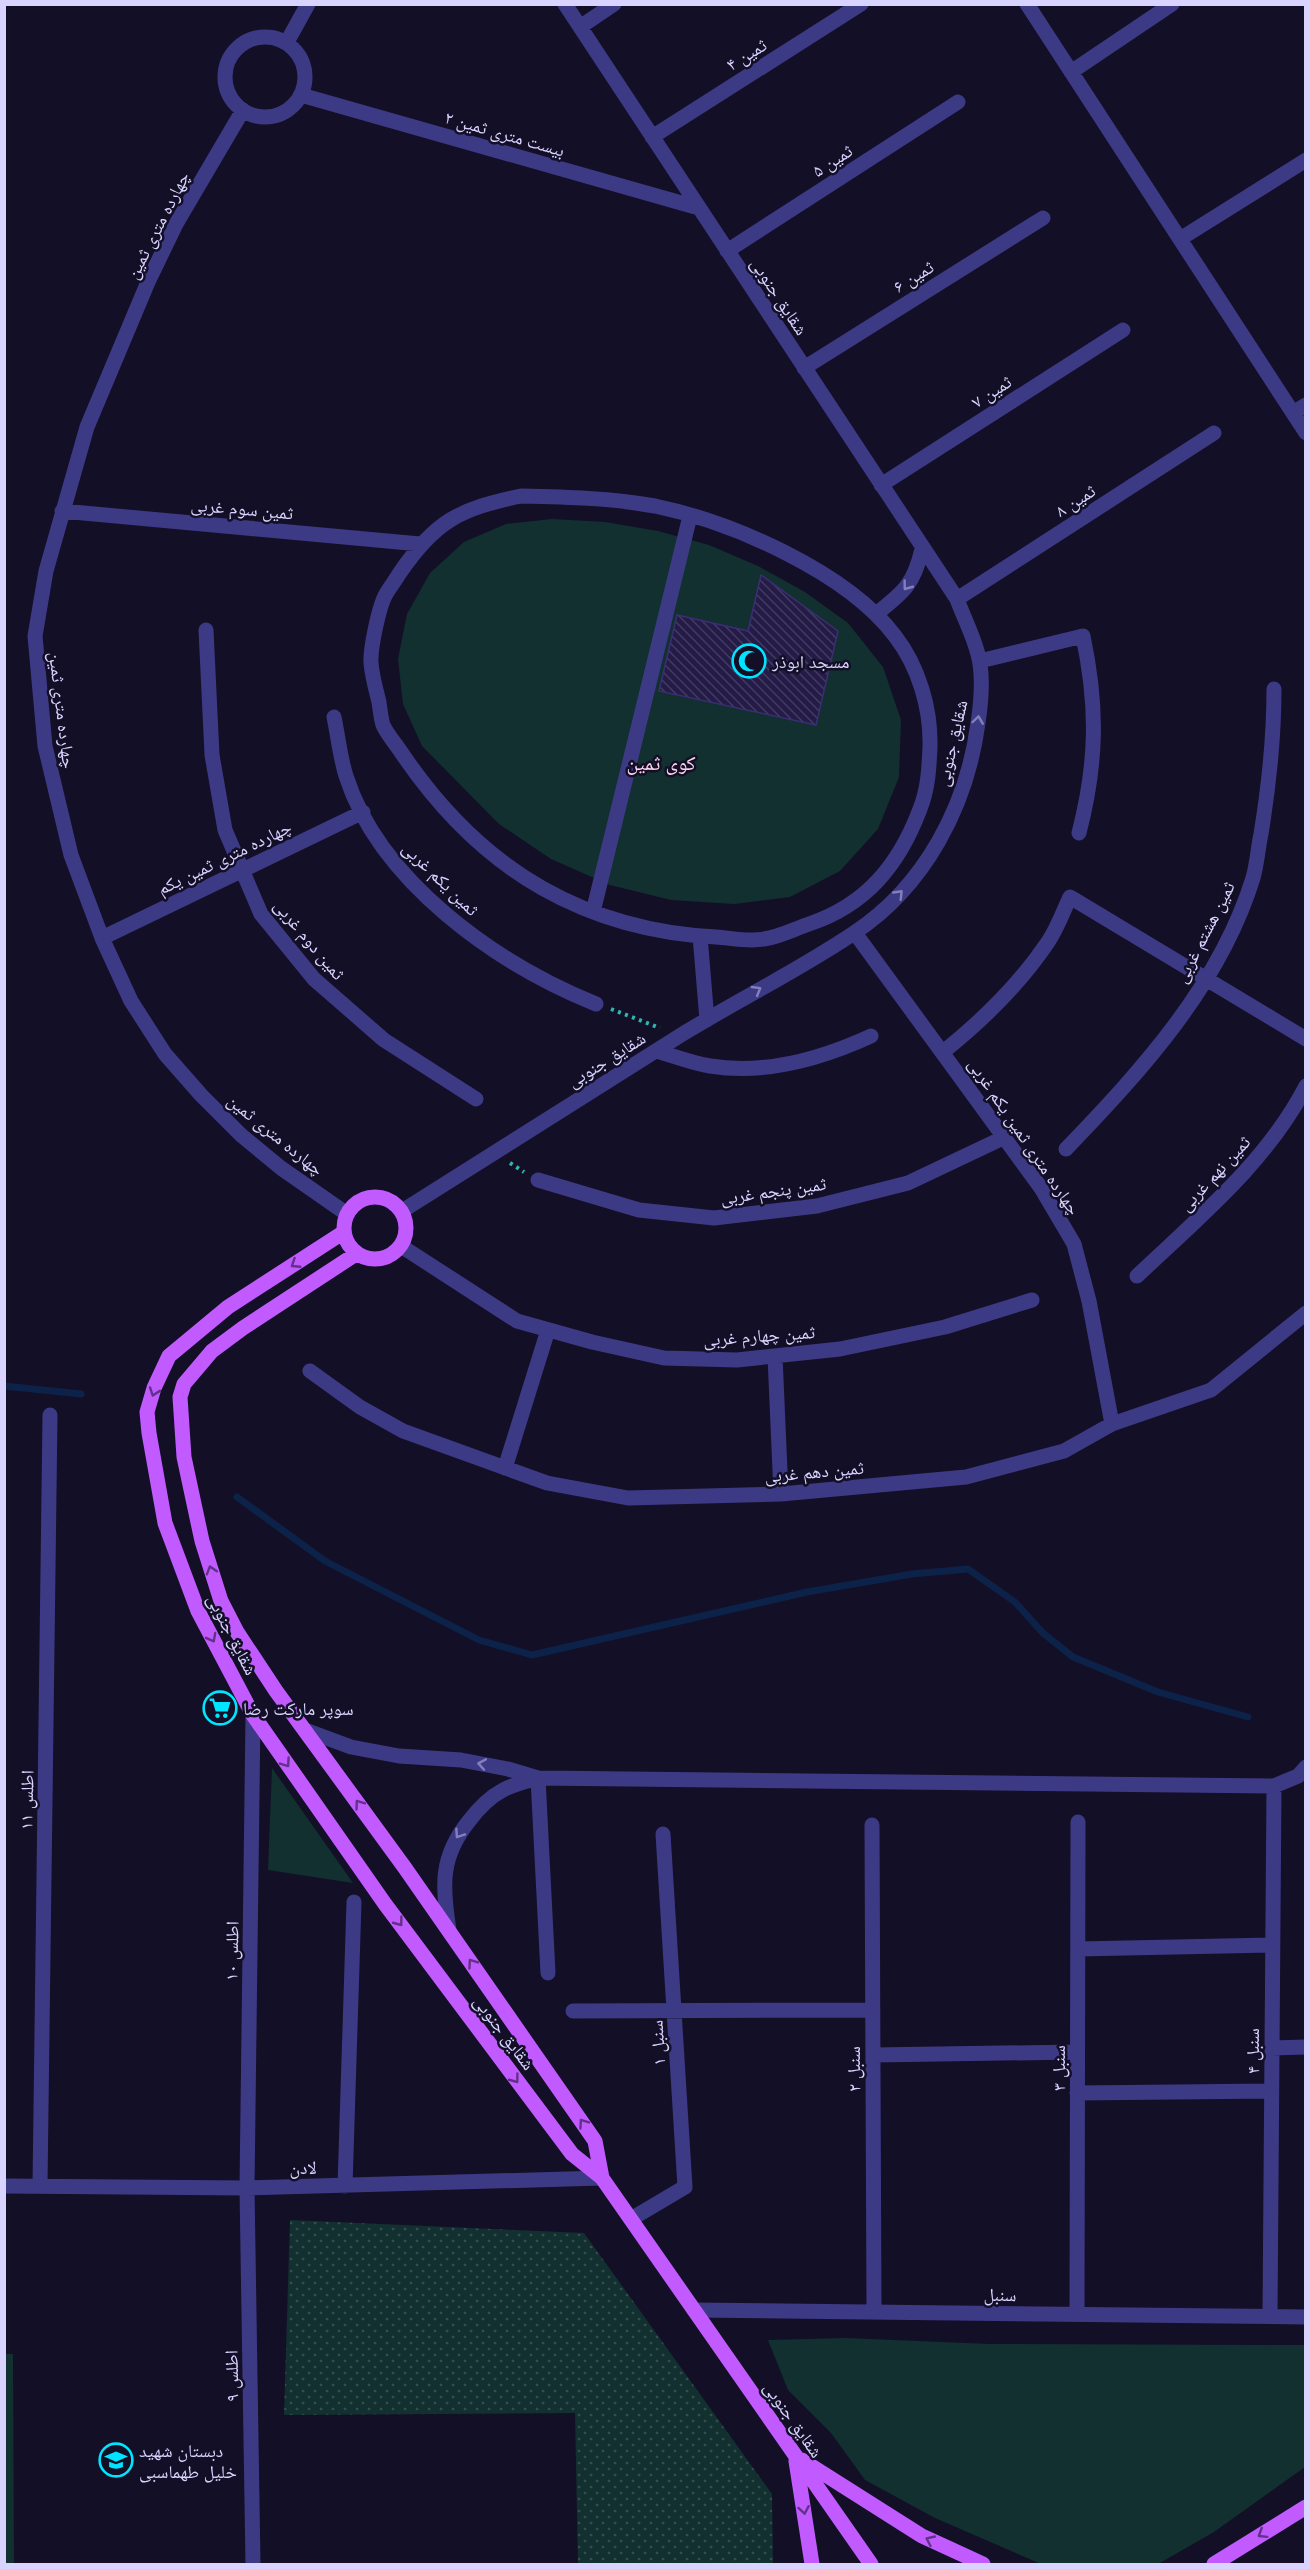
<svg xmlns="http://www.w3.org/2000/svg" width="1310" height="2569" viewBox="0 0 1310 2569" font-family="'Open Sans','Noto Naskh Arabic',sans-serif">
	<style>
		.grass { fill: #12302f }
		.park { fill: url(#park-dots) }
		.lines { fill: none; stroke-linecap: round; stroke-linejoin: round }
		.stream { stroke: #0c2248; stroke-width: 7 }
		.building { fill: url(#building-back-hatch); stroke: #3b2d73; stroke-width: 1.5 }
		.path { stroke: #2fb8b0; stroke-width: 4; stroke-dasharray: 3 4.5; stroke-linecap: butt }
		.minor { stroke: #3d3a85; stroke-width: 15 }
		.major { stroke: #c25bff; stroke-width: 15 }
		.oneway { stroke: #837fbc }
		.oneway2 { stroke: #623188 }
		.labels { text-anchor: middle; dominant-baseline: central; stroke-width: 5; stroke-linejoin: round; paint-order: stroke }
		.street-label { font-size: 18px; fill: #d9d4ff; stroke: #130f26 }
		.poi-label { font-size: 18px; fill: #d9d4ff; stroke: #130f26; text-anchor: start }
		.neighbourhood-label { font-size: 20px; fill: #ffd6f0; stroke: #130f26 }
	</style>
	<defs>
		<pattern id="park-dots" width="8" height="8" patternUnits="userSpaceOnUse" patternTransform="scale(1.5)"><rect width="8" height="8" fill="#12302f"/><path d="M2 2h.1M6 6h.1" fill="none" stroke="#344d4e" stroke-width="1.8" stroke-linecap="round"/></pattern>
		<pattern id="building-back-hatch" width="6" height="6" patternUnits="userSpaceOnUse" patternTransform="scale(1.5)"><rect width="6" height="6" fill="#241b47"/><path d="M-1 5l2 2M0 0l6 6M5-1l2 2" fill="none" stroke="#433b63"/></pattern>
	</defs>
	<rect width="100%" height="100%" fill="#130f26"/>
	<path class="grass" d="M552 519 605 522 658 531 709 545 758 566 805 592 848 623 883 667 901 720 899 777 878 829 840 871 790 897 734 904 671 900 610 885 551 859 499 824 422 746 403 704 398 659 407 614 430 573 464 542 506 524Z
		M272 1768 353 1883 268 1870Z
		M846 2338 990 2344 1305 2345V2467L1214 2532 1158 2564H1041L935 2518 865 2480 831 2433 788 2390 768 2340Z
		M5 2354H13L14 2564H4Z"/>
	<path class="park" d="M290 2220 584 2233 772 2494 773 2564H578L575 2413 284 2415Z"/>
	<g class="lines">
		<path class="stream" d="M4 1386 81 1394
			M237 1497 325 1561 479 1640 532 1655 807 1592 912 1574 968 1569 1015 1602 1043 1633 1073 1657 1158 1692 1248 1717"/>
	</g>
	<path class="building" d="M761 575 838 631 816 725 659 691 677 615 748 631Z"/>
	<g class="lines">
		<path class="path" d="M611 1009 660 1028
			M510 1163 524 1172"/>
		<path class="minor" d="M1027 4 1306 433
			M580 27 614 4
			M225 77a40 40 0 1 1 80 0a40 40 0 1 1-80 0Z
			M287 42 308 4
			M1071 72 1172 4
			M301 95 699 208
			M243 110 176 224 148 282 87 427 46 571 35 636 45 746 71 855 102 938 131 1001 165 1054 201 1095 241 1135 281 1168 347 1214
			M652 137 861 4
			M1180 239 1306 160
			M727 251 958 102
			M804 368 1043 218
			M1293 413 1306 405
			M881 485 1123 330
			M521 496C566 497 611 498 655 506 732 522 847 572 895 636 919 667 931 709 930 747 929 769 928 789 920 809 899 865 866 905 809 924 794 929 779 937 764 939 749 942 731 938 716 937 656 934 595 918 542 888 484 855 438 807 401 752 395 743 387 734 383 725 381 719 380 709 379 702 376 690 372 676 371 663 370 649 379 606 386 594 390 587 395 581 399 574 435 521 459 509 521 496Z
			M62 511 420 544
			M957 599 1214 433
			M876 614C904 592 914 584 922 549
			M206 630 212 755 225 830 261 914 314 979 384 1040 476 1099
			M980 661 1083 636C1098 707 1097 763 1079 833
			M334 717C338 736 340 757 346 776 380 882 497 964 596 1004
			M593 912 690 516
			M855 933 1041 1188 1074 1244 1089 1301 1112 1424
			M700 936 707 1020
			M102 938 363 812
			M657 1051C674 1056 692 1063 710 1066 765 1075 821 1059 871 1036
			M943 1052C983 1020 1019 985 1048 942 1057 929 1063 912 1070 897L1306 1039
			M1066 1149C1142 1070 1220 985 1253 878 1257 864 1258 848 1261 834 1269 785 1274 738 1274 689
			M538 1180 639 1210 714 1218 817 1206 908 1183 1005 1137
			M402 1211C495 1152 588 1093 681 1035 738 1000 799 970 854 933 925 886 967 806 978 723 981 703 983 684 980 664 977 642 964 619 957 599L565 4
			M401 1246 517 1321 592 1342 664 1358 737 1360 840 1349 945 1327 1032 1300
			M1137 1276C1198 1218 1267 1162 1306 1086
			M775 1356 781 1494
			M310 1371 360 1407 403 1431 547 1483 628 1498 781 1494 966 1477 1064 1451 1112 1424 1211 1390 1306 1313
			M505 1468 548 1330
			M253 1715 247 2188 253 2564
			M305 1730 351 1747 399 1756 461 1760 508 1769 538 1778 1274 1786 1298 1776 1306 1767
			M538 1778 548 1973
			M872 1825 874 2312
			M449 1930C442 1886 440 1857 469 1821 478 1809 490 1797 503 1790 514 1784 527 1781 538 1778
			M1078 1949 1272 1945
			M573 2011 873 2010
			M1272 2048 1306 2047
			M873 2055 1077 2052
			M1077 2093 1271 2091
			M4 2186 247 2188 602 2178
			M40 2186 50 1415
			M345 2186 354 1902
			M631 2219 685 2187 663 1834
			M694 2310 1306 2317
			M1077 2314 1078 1822
			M1270 2316 1274 1786"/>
		<path class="major" d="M344 1228a31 31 0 1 1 62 0a31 31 0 1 1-62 0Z
			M344 1232 228 1307 169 1356 154 1388 147 1412 149 1433 165 1523 198 1611 253 1715 385 1904 572 2154 602 2178 871 2564
			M356 1254 243 1328 212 1351 184 1384 180 1397 184 1457 202 1541 221 1601 237 1632 276 1691 405 1868 595 2141 602 2178
			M802 2460 922 2536 983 2564
			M796 2461 812 2564
			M1214 2564 1306 2507"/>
	</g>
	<defs><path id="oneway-chevron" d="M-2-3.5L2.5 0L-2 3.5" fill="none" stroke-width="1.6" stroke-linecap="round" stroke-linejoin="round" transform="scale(1.5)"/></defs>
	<g class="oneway">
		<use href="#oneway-chevron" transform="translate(907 586) rotate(127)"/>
		<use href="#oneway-chevron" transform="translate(978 720) rotate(-82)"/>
		<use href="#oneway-chevron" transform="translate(899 894) rotate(-46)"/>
		<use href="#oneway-chevron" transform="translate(757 990) rotate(-30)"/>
		<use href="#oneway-chevron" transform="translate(482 1764) rotate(-170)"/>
		<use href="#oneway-chevron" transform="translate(459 1834) rotate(124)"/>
	</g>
	<g class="oneway2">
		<use href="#oneway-chevron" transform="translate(295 1264) rotate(147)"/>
		<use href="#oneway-chevron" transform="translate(154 1392) rotate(109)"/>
		<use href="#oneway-chevron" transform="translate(211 1570) rotate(-107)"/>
		<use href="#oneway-chevron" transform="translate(212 1638) rotate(62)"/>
		<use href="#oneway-chevron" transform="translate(286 1763) rotate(55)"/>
		<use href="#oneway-chevron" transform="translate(359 1804) rotate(-126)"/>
		<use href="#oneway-chevron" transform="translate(399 1922) rotate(53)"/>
		<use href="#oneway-chevron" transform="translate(472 1963) rotate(-125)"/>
		<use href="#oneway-chevron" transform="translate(515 2079) rotate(53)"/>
		<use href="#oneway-chevron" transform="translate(583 2123) rotate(-125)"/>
		<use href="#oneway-chevron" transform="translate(804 2510) rotate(80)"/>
		<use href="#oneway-chevron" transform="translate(1262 2534) rotate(148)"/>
		<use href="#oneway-chevron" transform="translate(930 2540) rotate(-155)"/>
	</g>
	<defs>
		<g id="mosque-ring" transform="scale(1.725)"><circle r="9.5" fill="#130f26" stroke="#00e5ff" stroke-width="1.5"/><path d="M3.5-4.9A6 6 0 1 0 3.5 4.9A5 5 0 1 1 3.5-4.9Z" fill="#00e5ff"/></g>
		<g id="supermarket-ring" transform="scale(1.725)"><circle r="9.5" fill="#130f26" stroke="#00e5ff" stroke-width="1.5"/><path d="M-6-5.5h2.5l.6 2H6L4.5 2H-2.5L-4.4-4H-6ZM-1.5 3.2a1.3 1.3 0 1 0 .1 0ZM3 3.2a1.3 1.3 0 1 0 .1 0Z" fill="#00e5ff"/></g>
		<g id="school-ring" transform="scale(1.725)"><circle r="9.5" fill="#130f26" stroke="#00e5ff" stroke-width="1.5"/><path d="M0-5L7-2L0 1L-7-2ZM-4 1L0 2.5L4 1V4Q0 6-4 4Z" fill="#00e5ff"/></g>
	</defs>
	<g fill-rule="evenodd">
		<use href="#mosque-ring" x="749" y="661"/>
		<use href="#supermarket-ring" x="220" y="1708"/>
		<use href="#school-ring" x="116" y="2460"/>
	</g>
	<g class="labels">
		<g class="street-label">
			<text transform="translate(746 54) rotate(-32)">ثمین ۴</text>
			<text transform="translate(505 133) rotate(16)">بیست متری ثمین ۲</text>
			<text transform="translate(832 160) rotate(-33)">ثمین ۵</text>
			<text transform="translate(157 225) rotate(-63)">چهارده متری ثمین</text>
			<text transform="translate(913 276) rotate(-32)">ثمین ۶</text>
			<text transform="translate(780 296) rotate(57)">شقایق جنوبی</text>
			<text transform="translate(991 391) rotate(-33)">ثمین ۷</text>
			<text transform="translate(1075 500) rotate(-33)">ثمین ۸</text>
			<text transform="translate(242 508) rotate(5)">ثمین سوم غربی</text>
			<text transform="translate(63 710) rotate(83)">چهارده متری ثمین</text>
			<text transform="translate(951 743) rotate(-77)">شقایق جنوبی</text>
			<text transform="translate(224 857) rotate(-26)">چهارده متری ثمین یکم</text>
			<text transform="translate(441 878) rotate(44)">ثمین یکم غربی</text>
			<text transform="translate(1204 932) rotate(-63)">ثمین هشتم غربی</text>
			<text transform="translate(310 939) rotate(50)">ثمین دوم غربی</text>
			<text transform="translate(606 1059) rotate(-32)">شقایق جنوبی</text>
			<text transform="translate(276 1134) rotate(39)">چهارده متری ثمین</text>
			<text transform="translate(1025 1136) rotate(56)">چهارده متری ثمین یکم غربی</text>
			<text transform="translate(1214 1173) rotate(-47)">ثمین نهم غربی</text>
			<text transform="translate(773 1190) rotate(-8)">ثمین پنجم غربی</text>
			<text transform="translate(759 1335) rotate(-4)">ثمین چهارم غربی</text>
			<text transform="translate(814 1471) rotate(-5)">ثمین دهم غربی</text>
			<text transform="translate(233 1634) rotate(63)">شقایق جنوبی</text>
			<text transform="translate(26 1800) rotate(-89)">اطلس ۱۱</text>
			<text transform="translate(231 1951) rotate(-89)">اطلس ۱۰</text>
			<text transform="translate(505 2032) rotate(53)">شقایق جنوبی</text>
			<text transform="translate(657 2043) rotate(-94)">سنبل ۱</text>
			<text transform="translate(1252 2051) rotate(-90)">سنبل ۴</text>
			<text transform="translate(1058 2068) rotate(-90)">سنبل ۳</text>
			<text transform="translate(853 2069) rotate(-90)">سنبل ۲</text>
			<text transform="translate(303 2167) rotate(-1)">لادن</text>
			<text transform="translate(1000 2294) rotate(1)">سنبل</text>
			<text transform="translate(231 2376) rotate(-91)">اطلس ۹</text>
			<text transform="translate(794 2419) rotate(55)">شقایق جنوبی</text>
		</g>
		<g class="poi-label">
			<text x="772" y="661">مسجد ابوذر</text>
			<text x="243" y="1708">سوپر مارکت رضا</text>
			<text x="139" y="2450">دبستان شهید<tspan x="139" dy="21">خلیل طهماسبی</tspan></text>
		</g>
		<g class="neighbourhood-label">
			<text x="661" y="762">کوی ثمین</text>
		</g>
	</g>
	<rect width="1310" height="2569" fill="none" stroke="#d9d4ff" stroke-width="12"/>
</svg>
